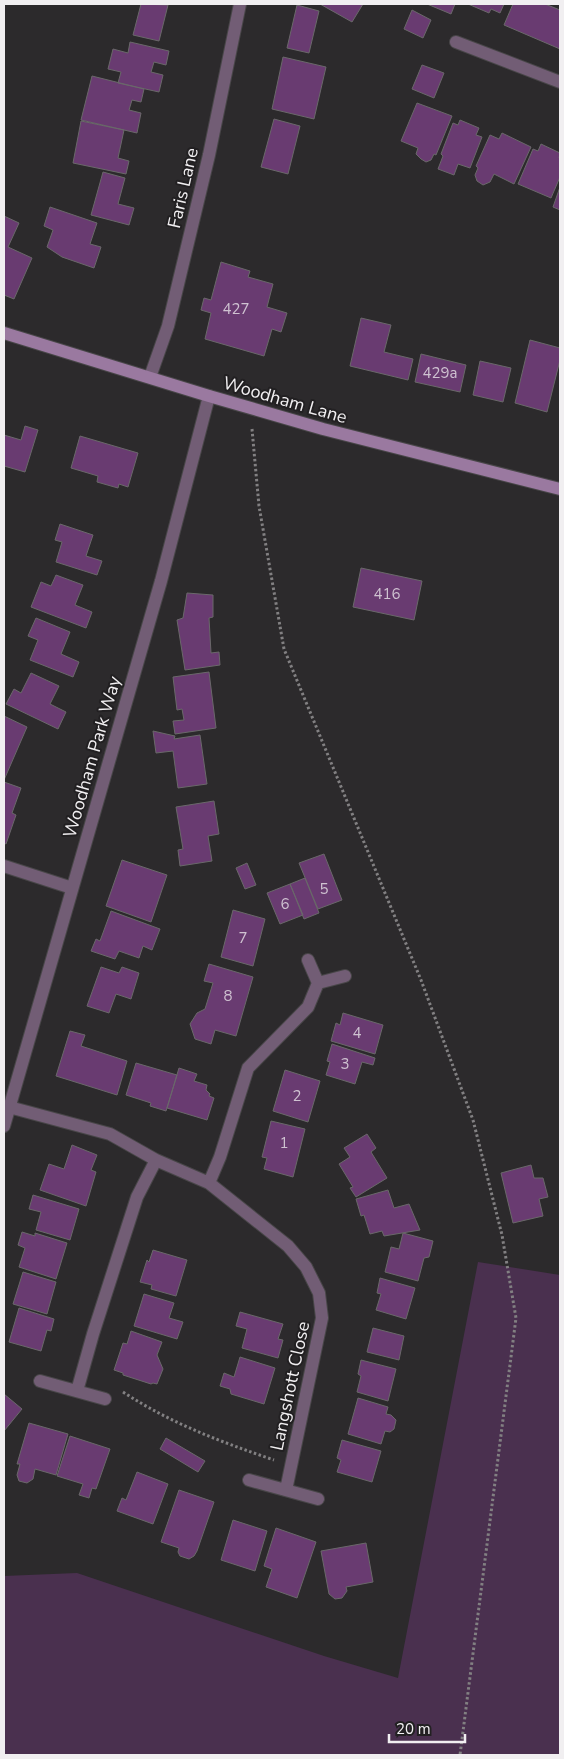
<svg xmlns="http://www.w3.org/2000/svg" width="564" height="1759" viewBox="0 0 564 1759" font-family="'Nunito Sans',sans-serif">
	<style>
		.green { fill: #4a304f }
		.building { fill: #693b71; stroke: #6a686a }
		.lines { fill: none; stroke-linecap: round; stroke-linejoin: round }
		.minor-casing { stroke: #484648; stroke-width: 14 }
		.secondary-casing { stroke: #484648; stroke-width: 14 }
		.path { stroke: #828082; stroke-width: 3; stroke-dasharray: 2.5 2.5; stroke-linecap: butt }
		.minor { stroke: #725d75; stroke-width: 12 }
		.secondary { stroke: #9a79a0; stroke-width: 12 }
		.labels { text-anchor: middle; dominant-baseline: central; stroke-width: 4; stroke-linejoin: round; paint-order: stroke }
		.number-label { font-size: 15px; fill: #cfc2d1 }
		.street-label { font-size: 18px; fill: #f1eff1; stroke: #222022 }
	</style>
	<rect width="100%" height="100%" fill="#2c2a2c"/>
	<path class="green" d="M478 1262 560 1275V1755H4V1576L77 1573 324 1656 398 1678Z"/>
	<path class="building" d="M141 4 168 5 159 41 133 35Z
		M320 4H363L352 22Z
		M427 4H455L451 14Z
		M468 4H504L500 13 491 9 489 13Z
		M513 4H545L560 10V49L504 25Z
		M297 5 319 11 309 53 287 48Z
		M412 10 431 20 423 38 404 29Z
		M130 42 169 51 166 65 154 62 151 72 163 75 159 92 118 83 121 72 108 69 113 49 128 53Z
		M283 57 326 67 314 119 272 109Z
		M422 65 444 73 434 98 412 89Z
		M92 76 144 89 141 102 132 100 129 110 141 113 137 133 81 120Z
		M417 103 452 116 436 155 434 154 431 160 426 162 421 159 416 154 418 148 401 141Z
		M274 119 300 126 288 174 261 167Z
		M460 120 479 128 476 135 482 137 470 168 458 164 454 175 438 169 443 156 441 154 453 123 458 125Z
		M81 121 124 130 118 158 129 161 126 174 73 163Z
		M502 133 531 147 514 184 494 174 490 182 483 185 477 181 475 175 478 168 476 166 490 135 499 139Z
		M541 144 560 153 559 158 560 159V177L551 198 518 184 533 149 538 151Z
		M103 172 125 178 118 204 134 208 129 225 91 215Z
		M560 187V210L553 207Z
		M50 207 97 223 90 244 101 247 94 268 62 257 47 247 53 230 44 226Z
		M4 216 19 223 8 247 32 258 14 299 4 295Z
		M221 262 250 271 248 277 273 284 267 307 287 313 281 332 272 329 264 356 205 339 211 313 201 310 204 298 211 300Z
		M361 318 391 325 384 352 413 359 408 380 350 366Z
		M530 340 560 348V360L547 412 515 403Z
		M421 354 466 365 460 392 415 382Z
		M480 361 511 368 503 402 473 395Z
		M25 426 38 430 25 472 4 466V435L21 440Z
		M80 436 138 453 128 487 119 484 118 488 97 482 98 476 71 468Z
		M60 524 93 535 86 556 102 561 97 575 56 562 62 542 55 540Z
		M361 568 422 581 414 620 353 607Z
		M56 575 83 585 75 605 92 612 86 628 31 607 41 582 51 586Z
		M187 593 213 595V617L209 618 211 653 219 652 220 665 185 670 177 620 183 618Z
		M36 618 70 632 61 654 79 662 73 677 30 660 38 640 28 636Z
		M209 672 216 728 175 734 173 721 184 720 182 709 177 710 173 677Z
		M31 673 59 686 50 704 66 712 58 729 6 704 14 689 21 693Z
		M4 716 27 727 4 780Z
		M153 731 175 736 174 739 200 735 207 784 178 788 173 751 156 753Z
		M4 782 21 788 12 813 16 815 6 844 4 843Z
		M214 801 219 834 208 836 212 861 180 866 178 850 183 849 176 807Z
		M324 854 342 900 318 909 299 863Z
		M122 860 167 875 151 922 106 906Z
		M247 863 256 885 245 889 236 868Z
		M305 878 319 913 304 919 290 884Z
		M290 884 303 915 280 924 267 893Z
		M233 910 265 919 253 966 221 957Z
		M111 911 160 929 152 950 143 946 139 958 119 951 115 959 91 951 96 939 100 941Z
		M209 964 253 977 236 1036 215 1030 211 1044 195 1039 190 1024 197 1013 205 1009 213 983 204 981Z
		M101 967 119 973 122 967 139 973 131 999 116 994 109 1013 87 1006Z
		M343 1013 383 1025 375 1054 331 1041 336 1023 340 1025Z
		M70 1031 85 1035 81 1046 127 1061 117 1095 56 1076Z
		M332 1044 375 1058 373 1065 362 1062 355 1084 326 1075 330 1062 327 1061Z
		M136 1063 177 1075 166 1111 150 1106 151 1103 126 1095Z
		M179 1068 197 1074 194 1081 207 1085 206 1090 210 1094 209 1096 214 1098 207 1120 167 1108Z
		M285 1070 320 1081 308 1122 273 1111Z
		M271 1121 305 1129 293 1177 264 1169 267 1158 262 1157Z
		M367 1134 376 1148 371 1152 387 1178 356 1197 350 1188 353 1187 339 1164 350 1157 344 1148Z
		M72 1145 97 1155 91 1170 96 1172 86 1206 40 1190 49 1164 64 1169Z
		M531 1165 534 1178H543L548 1197 539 1199 543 1216 513 1223 501 1173Z
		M388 1190 394 1208 409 1204 420 1230 384 1236 382 1231 370 1234 364 1215 361 1216 356 1199Z
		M33 1195 79 1209 70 1240 36 1230 41 1212 29 1209Z
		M22 1232 35 1236V1233L67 1243 56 1279 19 1267 25 1248 18 1245Z
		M403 1233 433 1241 429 1257 424 1258 418 1281 385 1272 391 1247 399 1249Z
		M153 1250 187 1260 176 1296 151 1289 152 1285 140 1282 147 1260 149 1262Z
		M23 1272 56 1282 47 1314 13 1304Z
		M380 1278 415 1288 406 1319 376 1310 381 1294 377 1293Z
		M144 1294 174 1303 169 1318 183 1322 177 1339 134 1326Z
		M19 1308 54 1319 51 1331 47 1330 41 1351 9 1342Z
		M240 1312 283 1324 278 1339 283 1340 278 1358 242 1348 247 1329 236 1326Z
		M373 1328 404 1336 399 1360 367 1352Z
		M131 1331 162 1342 157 1355 163 1369 157 1384 153 1383 151 1384 123 1375V1373L114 1370 123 1343 127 1344Z
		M240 1357 275 1368 264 1404 231 1394 230 1389 220 1386 224 1373 234 1377Z
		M361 1360 396 1369 388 1401 357 1392 361 1376 358 1374Z
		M4 1394 22 1409 4 1431Z
		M358 1398 388 1407 386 1414 391 1415 396 1420 394 1429 390 1432 385 1431 381 1444 348 1434Z
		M29 1423 68 1434 56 1475 35 1469 33 1479 27 1483 19 1481 17 1475 20 1464H17Z
		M70 1436 110 1449 96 1489 92 1488 89 1498 79 1495 83 1484 57 1476Z
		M166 1438 205 1461 198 1472 160 1449Z
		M342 1440 381 1451 372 1482 337 1472 341 1460 337 1458Z
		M137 1472 168 1484 153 1524 117 1511 122 1498 126 1500Z
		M179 1490 214 1502 197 1551 194 1556 189 1559 180 1556 178 1552 179 1548 161 1542Z
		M233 1520 267 1531 255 1571 221 1560Z
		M276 1528 316 1542 297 1598 266 1587 272 1569 264 1566Z
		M366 1543 373 1582 346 1587 347 1591 342 1598 335 1599 329 1594 321 1551Z"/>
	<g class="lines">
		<g class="minor-casing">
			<path id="minor" d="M456 42 560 82
				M150 377 168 326 209 155 240 4
				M4 866 72 888
				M308 960 318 983 345 976
				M9 1107 110 1134 156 1160 209 1183 288 1246 306 1267 319 1293 322 1318 286 1490
				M4 1126 161 581 209 396
				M209 1183 220 1157 248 1068 308 1007 318 983
				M40 1381 105 1399
				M77 1391 93 1334 137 1197 156 1160
				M249 1480 318 1499"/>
		</g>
		<g class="secondary-casing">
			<path id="secondary" d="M4 333 209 396 323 429 560 489"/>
		</g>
		<path class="path" d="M252 429 259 506 284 649 421 980 473 1120 502 1235 516 1318 460 1755
			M123 1392C172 1424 219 1441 274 1460"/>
		<use href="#minor" class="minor"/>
		<use href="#secondary" class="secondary"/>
	</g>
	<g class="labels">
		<g class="number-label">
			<text x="236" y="309">427</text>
			<text x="440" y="373">429a</text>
			<text x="387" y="594">416</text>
			<text x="324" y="889">5</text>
			<text x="285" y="904">6</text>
			<text x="243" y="938">7</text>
			<text x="228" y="996">8</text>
			<text x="357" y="1033">4</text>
			<text x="345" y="1064">3</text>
			<text x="297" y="1096">2</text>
			<text x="284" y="1143">1</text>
		</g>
		<g class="street-label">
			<text transform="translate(183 188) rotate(-77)">Faris Lane</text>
			<text transform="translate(285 400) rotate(16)">Woodham Lane</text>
			<text transform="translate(92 757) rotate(-74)">Woodham Park Way</text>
			<text transform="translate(290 1386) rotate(-78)">Langshott Close</text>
		</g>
	</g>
	<rect width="564" height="1759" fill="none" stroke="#f1eff1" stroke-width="10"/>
	<path d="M389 1734v8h76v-8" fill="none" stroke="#f1eff1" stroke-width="2.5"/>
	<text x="396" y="1734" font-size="15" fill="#f1eff1" stroke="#222022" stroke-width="4" paint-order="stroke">20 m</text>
</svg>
